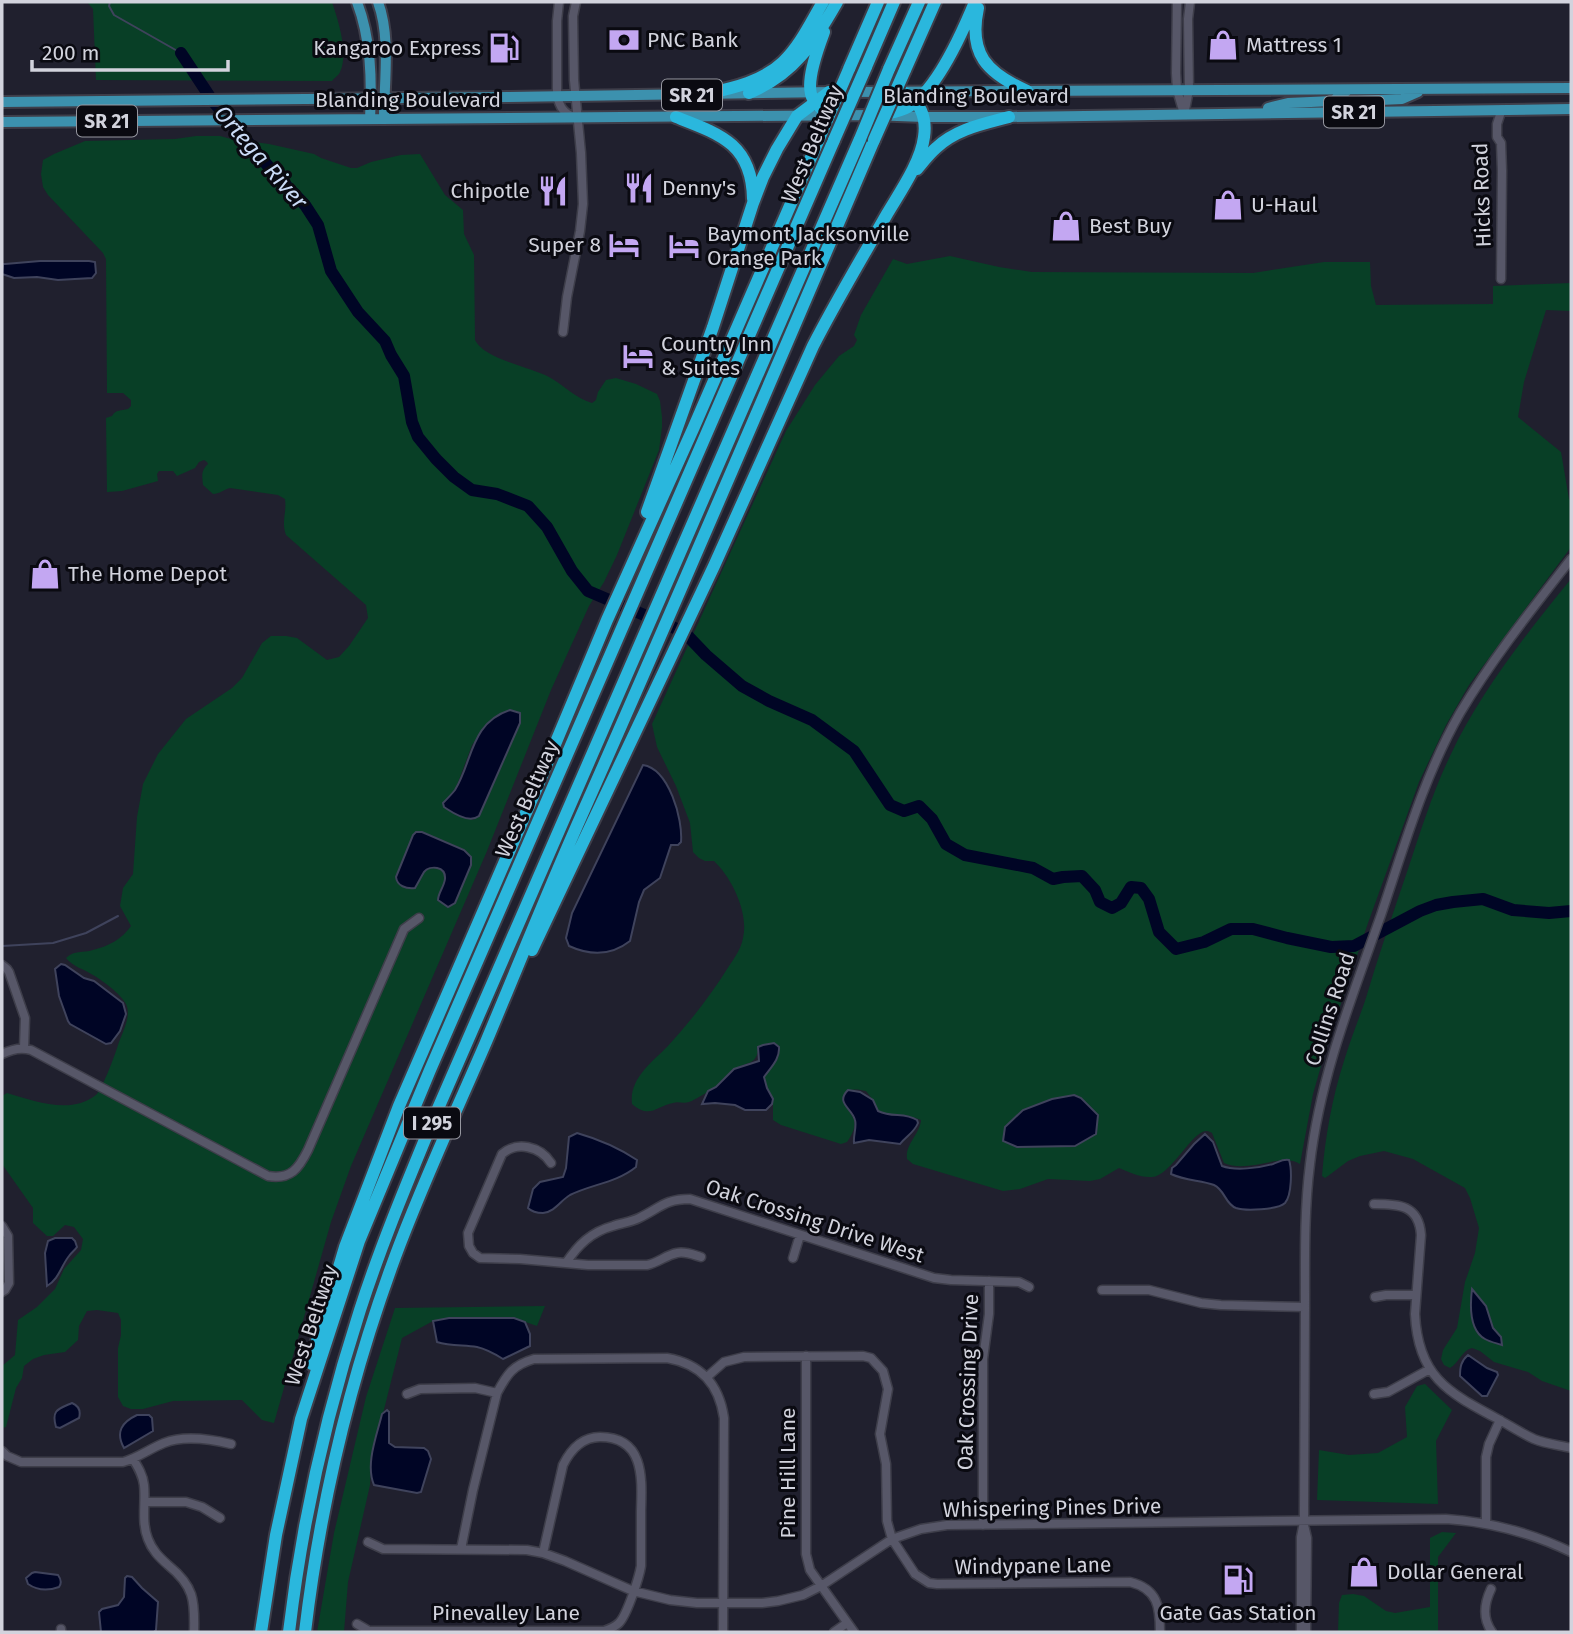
<svg xmlns="http://www.w3.org/2000/svg" width="1573" height="1634" viewBox="0 0 1573 1634" font-family="'Fira Sans',sans-serif">
	<style>
		.green { fill: #083f26; fill-rule: evenodd }
		.water { fill: #000525; stroke: #3f435c; stroke-width: 2 }
		.lines { fill: none; stroke-linecap: round; stroke-linejoin: round }
		.stream { stroke: #3f435c; stroke-width: 2 }
		.river { stroke: #000525; stroke-width: 12 }
		.minor-casing { stroke: #3e3e4a; stroke-width: 11 }
		.major-casing { stroke: #3e3e4a; stroke-width: 14 }
		.highway-casing { stroke: #3e3e4a; stroke-width: 16 }
		.minor { stroke: #575768; stroke-width: 8 }
		.major { stroke: #3c91ae; stroke-width: 10 }
		.highway { stroke: #2ab7dd; stroke-width: 12 }
		.highway-bridge-casing { stroke: #3e3e4a; stroke-width: 16; stroke-linecap: butt }
		.highway-bridge { stroke: #2ab7dd; stroke-width: 12 }
		.labels { text-anchor: middle; dominant-baseline: central; stroke-width: 6; stroke-linejoin: round; paint-order: stroke }
		.shield { fill: #0a0a11; stroke: #9697a0; stroke-width: 2 }
		.shield-label { font-size: 19px; font-weight: bold; fill: #d2d3dd }
		.poi-label { font-size: 21px; fill: #d2d3dd; stroke: #0a0a11; text-anchor: start }
		.street-label { font-size: 21px; fill: #d2d3dd; stroke: #0a0a11 }
		.water-label { font-size: 23px; font-style: italic; fill: #cadbf6; stroke: #0a0a11 }
	</style>
	<rect width="100%" height="100%" fill="#20202e"/>
	<path class="green" d="M87 2H332C338 20 349 53 340 72 339 75 334 78 332 81L96 80 93 9Z
		M196 136H220L231 139 269 144 314 154 321 158 351 168H357L371 162 401 155 420 154 445 195 463 210 464 234 474 255 475 340C484 359 530 367 549 377 564 385 575 398 592 403L596 400 598 392 606 380 616 378 636 384 657 394 660 401 662 417V427L659 450 617 555 604 582 589 606 551 690 487 851 351 1166 331 1222 274 1423 262 1420 242 1400 173 1401 143 1409H131L123 1406 118 1397V1348L121 1335V1320L118 1313 97 1310 87 1311 79 1326 78 1340 65 1352 44 1355 33 1359 24 1366 22 1378 16 1388 6 1427 2 1428V1366L15 1355 18 1320 37 1307 55 1289 64 1269 81 1250 83 1239 74 1227 65 1225 53 1236H47L33 1223V1208L2 1164V1096L7 1093C34 1101 71 1115 96 1095 102 1090 115 1055 118 1045 122 1033 132 1016 126 1004 122 995 102 980 93 975 84 969 73 967 66 958 74 950 83 953 93 950 109 946 122 939 131 926L120 906 123 888 133 874 137 817 143 784 158 754 186 719 232 688 242 678 262 643 271 636H286L297 638 327 660 339 657 349 646 368 618 366 605 286 535C281 522 287 512 285 499L278 495 230 488C223 490 219 494 213 494L203 485C202 476 201 470 208 464L207 462 204 460 199 462 195 468 177 476 173 471H159L157 474 158 481 122 491 107 492 106 418 112 416C116 409 121 411 128 409L131 406V400L123 393H107L106 259 103 253 48 195 43 187 41 174 43 160 54 154 85 141 175 139ZM521 718 479 816 473 820 443 803 456 788 472 745 490 721Z
		M950 256 999 267 1032 272 1253 273 1324 262H1370L1371 286 1376 305 1493 304V286L1571 283V311L1546 310 1524 382 1518 417 1561 452 1569 499 1571 501V547L1469 685 1446 725 1419 782 1368 923 1327 1045 1313 1094 1300 1164C1281 1152 1249 1174 1224 1163L1212 1133C1210 1132 1209 1131 1207 1131 1193 1129 1171 1176 1152 1177 1141 1178 1129 1172 1119 1168L1100 1179 1090 1181 1048 1179 1020 1189 1003 1191 913 1164 907 1159C905 1144 920 1134 921 1120 907 1113 893 1118 878 1111L873 1100 866 1091C857 1089 850 1088 844 1094 843 1117 866 1114 847 1142L841 1144 781 1125 773 1120V1099L767 1088 764 1076 777 1060 779 1047H759C756 1067 746 1061 733 1070 726 1074 723 1081 717 1086 713 1089 693 1101 689 1102 683 1104 678 1101 673 1103 655 1107 650 1119 632 1104 629 1079 651 1063 667 1047 690 1022 711 995 729 966 735 957 741 949 743 938 749 913 732 878 714 861H705L699 858 693 852 690 823 676 786 657 747 652 724 786 431 815 385 839 356 854 346 857 340 854 335 861 315 893 259 907 264Z
		M1571 579V1391L1542 1381 1528 1372 1494 1362 1480 1351 1472 1348C1462 1350 1459 1363 1450 1368L1444 1365 1441 1359 1443 1350 1457 1328 1465 1282 1475 1253 1479 1228 1470 1198 1465 1188 1413 1159 1384 1151 1360 1156 1348 1161 1328 1176 1325 1178 1322 1176C1325 1138 1332 1098 1344 1061 1350 1041 1358 1021 1365 1001 1378 957 1393 913 1408 869 1421 830 1433 791 1451 754 1479 694 1529 630 1571 579Z
		M545 1306 537 1326 514 1318H449L433 1321 402 1338 371 1461 370 1485 348 1582 344 1632H317L334 1533 366 1397 395 1308Z
		M1425 1384 1452 1410 1436 1441 1438 1504 1317 1500 1319 1450 1349 1455 1378 1453 1407 1437 1405 1407 1417 1386Z
		M1442 1532 1456 1533 1438 1557V1632H1338L1339 1603 1342 1595 1353 1594 1364 1596 1386 1611 1395 1613 1430 1607V1538Z"/>
	<path class="water" d="M40 261H89L95 262 96 273 92 278 58 280 37 277 14 278 2 274 3 264H5Z
		M510 710 520 713V723L479 816C470 823 456 815 447 809L444 807 443 803C447 799 451 795 455 790 473 761 470 723 510 710Z
		M643 765C669 769 683 819 681 842L678 845H671L660 878 644 890 639 902 630 941C611 956 591 956 569 946L566 938 572 913Z
		M416 832H422L464 850 471 857V865L455 903 448 907 438 900C438 893 444 887 445 879 446 866 430 865 424 872 421 877 418 883 415 888 406 889 397 886 396 877L413 835Z
		M61 964 65 965 84 978 94 981 123 1003 126 1014 120 1031 111 1043 106 1044 70 1024 68 1021 59 996 55 969Z
		M774 1043 779 1047C780 1059 771 1067 764 1077L767 1088 773 1099 772 1104 766 1110H745L735 1105 715 1103 702 1104 708 1091 716 1087 734 1069 759 1061 758 1047 763 1045Z
		M848 1090 860 1092 873 1100 878 1111C893 1118 904 1112 917 1120L918 1123C914 1133 906 1136 900 1144L869 1140 854 1143C853 1136 857 1127 855 1120 852 1108 835 1103 848 1090Z
		M1074 1095 1081 1098 1098 1115 1096 1134 1075 1146 1017 1147 1003 1141 1005 1127 1023 1110 1052 1099Z
		M577 1133C598 1139 619 1148 637 1160L636 1167C616 1183 592 1184 570 1195 561 1200 555 1212 543 1213 537 1213 532 1212 528 1208L533 1189 540 1182 563 1177 566 1168 569 1137Z
		M1205 1134 1213 1142 1222 1166C1235 1171 1259 1168 1273 1164 1279 1162 1282 1159 1289 1160 1292 1169 1292 1195 1285 1203 1278 1210 1245 1211 1236 1208 1225 1204 1225 1190 1214 1185 1201 1180 1186 1181 1171 1174L1172 1168 1176 1165 1194 1144Z
		M55 1238H72L75 1241 77 1247C75 1250 71 1253 69 1256 61 1266 59 1279 47 1286L45 1253 48 1241Z
		M1472 1289 1486 1306 1493 1328 1501 1337 1502 1345C1496 1343 1490 1342 1485 1339 1469 1330 1470 1305 1472 1289Z
		M449 1318H514L525 1322 530 1334V1346L503 1359C495 1354 486 1349 477 1347 463 1345 450 1346 437 1342L433 1321Z
		M1468 1355 1487 1368 1497 1372 1498 1375 1487 1396H1482L1460 1376C1460 1367 1461 1361 1468 1355Z
		M72 1403C79 1406 81 1411 79 1418L60 1428 56 1427C51 1410 58 1409 72 1403Z
		M387 1410 389 1412V1443L395 1447 424 1448 428 1451 431 1459 421 1492 417 1493 374 1485C365 1464 377 1435 382 1414Z
		M137 1415H149L152 1418 153 1431 124 1448C115 1432 122 1422 137 1415Z
		M35 1572 58 1575C61 1579 62 1583 59 1587 48 1591 38 1591 28 1584L26 1578 32 1573Z
		M127 1576 132 1577 142 1588 158 1602 156 1630 154 1632H101L99 1612 102 1609 118 1605 124 1597 125 1578Z"/>
	<g class="lines">
		<path class="stream" d="M110 2 109 6 114 15 181 53
			M2 946 53 943 86 933 118 916"/>
		<path class="river" d="M181 53 212 100 274 173 305 205 318 225 331 271 358 312 385 341 391 355 404 376 412 422 418 437 436 459 454 477 472 490 497 494 528 506 547 527 572 571 588 591 684 632 706 655 742 686 769 701 812 720 854 751 890 805 904 811 919 806 932 819 946 844 965 855 1033 868 1053 879 1063 877 1082 876 1095 890 1100 902 1112 908 1121 903 1131 887 1141 888 1149 899 1159 932 1176 949 1204 942 1231 929H1253L1287 938 1331 947 1354 946 1420 911 1436 905 1453 902 1483 899 1513 910 1549 913 1571 911"/>
		<g class="minor-casing">
			<path id="minor" d="M559 2 557 21V96C560 107 563 113 574 117
				M1177 2 1176 73 1177 90 1184 114
				M1185 110 1189 90 1188 19 1190 2
				M1501 279 1502 171 1501 143 1497 137V124L1502 109
				M563 332 567 297 580 231 583 204 581 153 574 80 573 16 576 2
				M2 965 7 969 9 972 25 1018 24 1048
				M2 1054C12 1049 21 1047 31 1050L268 1176C291 1180 299 1168 308 1150L404 929 419 918
				M551 1163C540 1146 517 1141 502 1154L468 1233 469 1246 473 1253 480 1258 520 1259 588 1265H647C658 1263 666 1255 677 1253 685 1251 694 1255 701 1257
				M1374 1204C1399 1204 1419 1205 1421 1235L1415 1314C1418 1376 1447 1392 1496 1418 1509 1425 1521 1433 1534 1439 1546 1444 1559 1445 1571 1448
				M2 1226 8 1236 9 1283 5 1290 2 1292
				M793 1258 800 1235
				M566 1263C578 1245 591 1232 613 1226 622 1223 631 1222 639 1218 660 1208 665 1199 690 1199L934 1278 951 1280 1019 1282 1029 1287
				M1102 1290H1149L1201 1303 1221 1305 1305 1307
				M1375 1297 1386 1295H1416
				M806 1356V1554L810 1570 854 1632
				M707 1377 724 1362 744 1357 863 1356 871 1358 883 1371 888 1389 880 1434 886 1464 887 1521 892 1539 915 1574 929 1583 937 1584 1130 1582C1158 1589 1160 1607 1160 1632
				M407 1394 420 1389 475 1388 497 1393
				M1374 1394 1388 1392 1430 1369
				M2 1451 7 1456 21 1462H123C138 1458 149 1449 164 1443 184 1435 210 1439 231 1444
				M133 1459C138 1467 143 1475 144 1485 146 1502 141 1522 148 1539 152 1550 159 1557 168 1565 194 1586 195 1600 194 1632
				M145 1502H186L202 1507 220 1518
				M1486 1524V1457L1489 1444 1500 1420
				M983 1525V1359L989 1314V1281
				M1304 1525 1307 1538 1306 1632
				M368 1542 383 1549 527 1550 543 1553 565 1561 633 1591 670 1600 697 1603H762L778 1601 803 1595 821 1586 892 1539 921 1529 947 1525 1446 1519C1490 1522 1532 1533 1571 1552
				M461 1549 473 1490 497 1393C507 1374 513 1365 534 1359L667 1358C701 1364 719 1384 724 1418L723 1632
				M1491 1589C1484 1604 1482 1618 1492 1632
				M357 1624 369 1631H604C610 1629 615 1627 619 1623 627 1615 639 1578 641 1566 641 1548 641 1529 641 1511 642 1479 645 1437 600 1437 582 1437 571 1449 563 1465L543 1553
				M61 1629V1632
				M834 1632 847 1623
				M1301 1632V1537L1304 1522V1508C1304 1441 1305 1374 1305 1307 1305 1259 1304 1211 1310 1164 1320 1077 1352 997 1381 915 1404 847 1424 776 1460 713 1492 659 1532 609 1571 559"/>
		</g>
		<g class="major-casing">
			<path id="major" d="M357 2C371 39 372 80 370 119
				M378 2C391 38 384 81 384 119
				M848 92 1571 88
				M2 102 509 97 832 92
				M1268 108 1288 103 1333 101 1348 90
				M1346 112 1351 104 1357 101 1402 99 1418 92
				M2 122 871 115 924 117H1009L1571 109"/>
		</g>
		<g class="highway-casing">
			<path id="highway" d="M978 8C968 54 987 73 1027 91
				M824 32C818 48 804 84 813 99 817 106 824 111 829 115
				M866 67 894 2
				M849 69 878 2
				M889 69 919 2
				M905 70 935 2
				M749 93C794 74 813 44 837 2
				M706 94C733 88 762 82 783 62 800 46 811 22 823 2
				M871 115C884 114 897 113 908 107 937 91 963 31 975 2
				M676 117C720 134 752 144 753 199
				M917 169C923 162 929 154 936 148 956 129 983 124 1009 117
				M647 512 713 327 753 203 763 177 777 149 797 116 829 92
				M532 950 714 566 813 346C836 301 862 258 887 214 900 192 921 162 924 137 927 118 920 100 903 92
				M312 1364 315 1348 345 1247 399 1106 538 785 607 620 693 429 819 139
				M261 1632 276 1535 301 1419 359 1241 430 1070 834 140
				M289 1632C302 1522 326 1415 360 1310 381 1245 407 1183 433 1120L860 139
				M305 1632C320 1506 351 1376 395 1257 422 1184 455 1114 486 1042 518 966 549 888 583 812 682 589 778 364 874 140"/>
		</g>
		<use href="#minor" class="minor"/>
		<use href="#major" class="major"/>
		<use href="#highway" class="highway"/>
		<g class="highway-bridge-casing">
			<path id="highway-bridge" d="M819 139 849 69
				M860 139 889 69
				M834 140 866 67
				M874 140 905 70"/>
		</g>
		<use href="#highway-bridge" class="highway-bridge"/>
	</g>
	<defs>
		<g id="bank-bare" transform="scale(2.415)"><path d="M-6-4H6V4H-6ZM0-2.3a2.3 2.3 0 1 0 0 4.6a2.3 2.3 0 1 0 0-4.6Z" fill="#c3a7f2" stroke="#0a0a11" stroke-width="2.5" paint-order="stroke"/></g>
		<g id="shop-bare" transform="scale(2.415)"><path d="M-5-2.5h2.3a2.7 3.5 0 0 1 5.4 0H5L5.5 6h-11ZM-1.5-2.5h3a1.5 2.3 0 0 0-3 0Z" fill="#c3a7f2" stroke="#0a0a11" stroke-width="2.5" paint-order="stroke"/></g>
		<g id="fuel-bare" transform="scale(2.415)"><path d="M-5.5-6h7V0h2V4h1.3V-2.5L3-4.5l.8-.8L6-3V5H2.5V1h-1V6h-7ZM-4.2-4.7v3.2H.2V-4.7Z" fill="#c3a7f2" stroke="#0a0a11" stroke-width="2.5" paint-order="stroke"/></g>
		<g id="restaurant-bare" transform="scale(2.415)"><path d="M-5-6h1v4h1v-4h1v4h1v-4h1v5L-1.5 .5V6h-2V.5L-5-1ZM5-6V6H3V1.5H1.5Q1.5-4 5-6Z" fill="#c3a7f2" stroke="#0a0a11" stroke-width="2.5" paint-order="stroke"/></g>
		<g id="hotel-bare" transform="scale(2.415)"><path d="M-6-4.5h1.5V1H6V5H4.5V3h-9V5H-6ZM-4 0a1.8 1.8 0 1 1 3.6 0ZM.5 0V-2.5h3Q6-2.5 6 0Z" fill="#c3a7f2" stroke="#0a0a11" stroke-width="2.5" paint-order="stroke"/></g>
	</defs>
	<g fill-rule="evenodd">
		<use href="#bank-bare" x="624" y="40"/>
		<use href="#shop-bare" x="1223" y="45"/>
		<use href="#fuel-bare" x="504" y="48"/>
		<use href="#restaurant-bare" x="639" y="188"/>
		<use href="#restaurant-bare" x="553" y="191"/>
		<use href="#shop-bare" x="1228" y="205"/>
		<use href="#shop-bare" x="1066" y="226"/>
		<use href="#hotel-bare" x="624" y="245"/>
		<use href="#hotel-bare" x="684" y="246"/>
		<use href="#hotel-bare" x="638" y="356"/>
		<use href="#shop-bare" x="45" y="574"/>
		<use href="#shop-bare" x="1364" y="1572"/>
		<use href="#fuel-bare" x="1238" y="1580"/>
	</g>
	<g class="labels">
		<g class="shield">
			<rect x="662" y="79.5" width="60" height="31" rx="5"/>
			<rect x="1324" y="96.5" width="60" height="31" rx="5"/>
			<rect x="77" y="105.5" width="60" height="31" rx="5"/>
			<rect x="404" y="1107.5" width="56" height="31" rx="5"/>
		</g>
		<g class="shield-label">
			<text x="692" y="95">SR 21</text>
			<text x="1354" y="112">SR 21</text>
			<text x="107" y="121">SR 21</text>
			<text x="432" y="1123">I 295</text>
		</g>
		<g class="poi-label">
			<text x="647" y="40">PNC Bank</text>
			<text x="1246" y="45">Mattress 1</text>
			<text x="481" y="48" text-anchor="end">Kangaroo Express</text>
			<text x="662" y="188">Denny's</text>
			<text x="530" y="191" text-anchor="end">Chipotle</text>
			<text x="1251" y="205">U-Haul</text>
			<text x="1089" y="226">Best Buy</text>
			<text x="707" y="234">Baymont Jacksonville<tspan x="707" dy="24">Orange Park</tspan></text>
			<text x="601" y="245" text-anchor="end">Super 8</text>
			<text x="661" y="344">Country Inn<tspan x="661" dy="24">&amp; Suites</tspan></text>
			<text x="68" y="574">The Home Depot</text>
			<text x="1387" y="1572">Dollar General</text>
			<text x="1238" y="1613" text-anchor="middle">Gate Gas Station</text>
		</g>
		<g class="street-label">
			<text x="976" y="96">Blanding Boulevard</text>
			<text x="408" y="100">Blanding Boulevard</text>
			<text transform="translate(812 144) rotate(-67)">West Beltway</text>
			<text transform="translate(1482 195) rotate(-92)">Hicks Road</text>
			<text transform="translate(527 799) rotate(-66)">West Beltway</text>
			<text transform="translate(1330 1009) rotate(-72)">Collins Road</text>
			<text transform="translate(815 1221) rotate(18)">Oak Crossing Drive West</text>
			<text transform="translate(311 1325) rotate(-72)">West Beltway</text>
			<text transform="translate(968 1382) rotate(-88)">Oak Crossing Drive</text>
			<text transform="translate(788 1473) rotate(-90)">Pine Hill Lane</text>
			<text transform="translate(1052 1508) rotate(-1)">Whispering Pines Drive</text>
			<text transform="translate(1033 1566) rotate(-1)">Windypane Lane</text>
			<text x="506" y="1613">Pinevalley Lane</text>
		</g>
		<g class="water-label">
			<text transform="translate(261 157) rotate(49)">Ortega River</text>
		</g>
	</g>
	<rect width="1573" height="1634" fill="none" stroke="#d2d3dd" stroke-width="7"/>
	<path d="M32 60v10h196v-10" fill="none" stroke="#d2d3dd" stroke-width="3.5"/>
	<text x="42" y="60" font-size="21" fill="#d2d3dd" stroke="#0a0a11" stroke-width="5" paint-order="stroke">200 m</text>
</svg>
